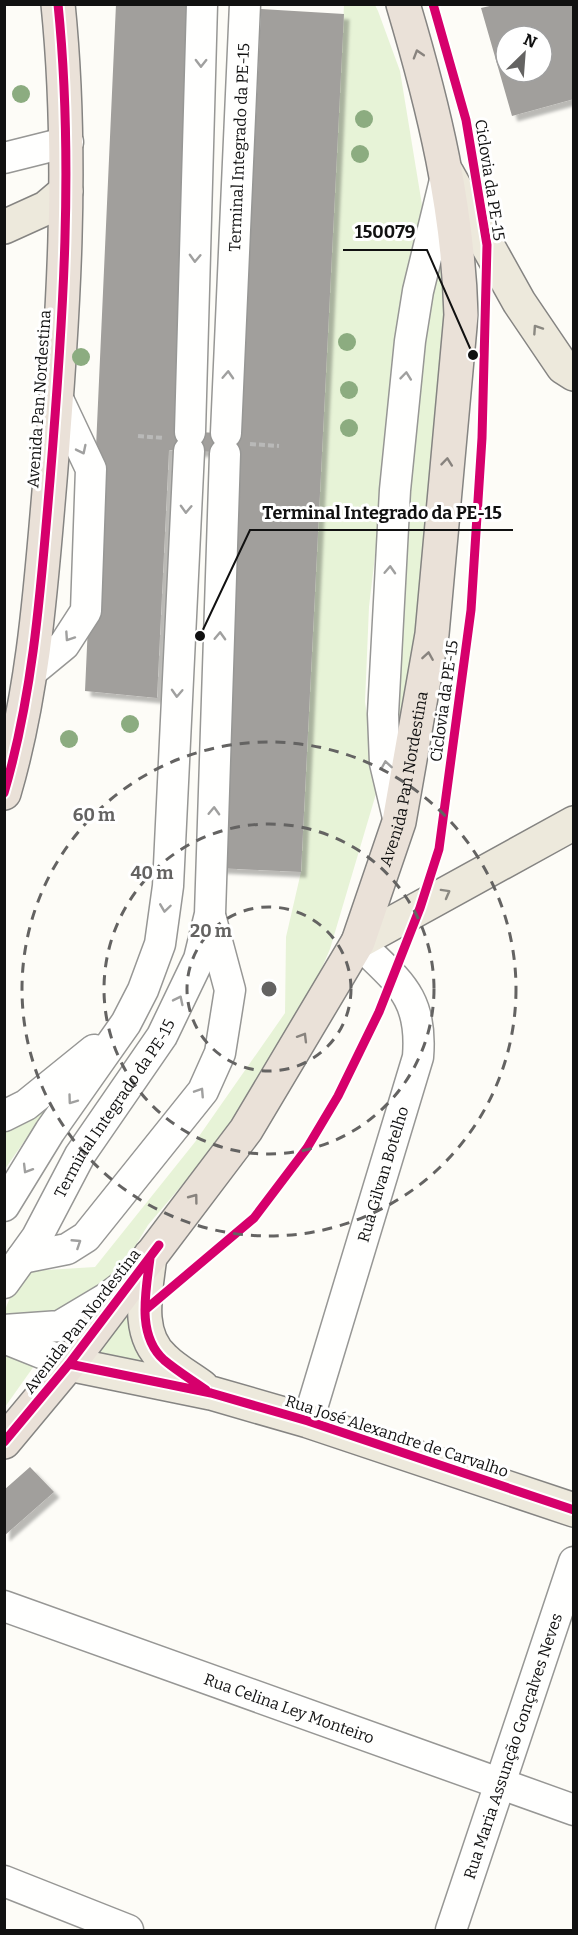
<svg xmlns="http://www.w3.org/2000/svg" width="578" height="1935" viewBox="0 0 578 1935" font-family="Bitter,serif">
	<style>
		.green { fill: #e7f3d7 }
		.building { fill: #a19f9c; fill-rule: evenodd; filter: url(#shadow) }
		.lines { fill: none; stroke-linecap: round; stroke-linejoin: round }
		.minor-casing { stroke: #979795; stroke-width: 33 }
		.major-casing { stroke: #858482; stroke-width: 36 }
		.highway-casing { stroke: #858482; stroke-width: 36 }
		.path { stroke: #b9b9b8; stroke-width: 4; stroke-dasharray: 6 3; stroke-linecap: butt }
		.minor { stroke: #fffffe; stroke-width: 30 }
		.major { stroke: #ede9dc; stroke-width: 33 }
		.highway { stroke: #eae1d8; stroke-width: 33 }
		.cycleway-casing { stroke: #fff; stroke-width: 13 }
		.cycleway { stroke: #d6006c; stroke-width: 9 }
		.tree { fill: #8cac80 }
		.oneway { stroke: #88837e }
		.oneway2 { stroke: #a0a09f }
		.oneway3 { stroke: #8a8881 }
		.ring { fill: none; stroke: #646362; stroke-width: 3; stroke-dasharray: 10 8 }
		.labels { text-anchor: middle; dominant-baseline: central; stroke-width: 6; stroke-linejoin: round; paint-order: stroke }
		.street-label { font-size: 16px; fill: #111; stroke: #fff }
		.centre { fill: #646362; stroke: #fff; stroke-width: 3 }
		.ring-label { font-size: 18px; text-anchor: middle; font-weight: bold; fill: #646362; stroke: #fff; stroke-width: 6; stroke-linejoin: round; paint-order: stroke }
		.leader { fill: none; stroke: #111; stroke-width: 2 }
		.callout-dot { fill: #111; stroke: #fff; stroke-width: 2 }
		.callout-label { font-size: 18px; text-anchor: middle; font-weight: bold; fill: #111; stroke: #fff; stroke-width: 6; stroke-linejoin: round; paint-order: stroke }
	</style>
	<defs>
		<filter id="shadow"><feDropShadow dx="5.5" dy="5.5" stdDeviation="1.5" flood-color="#0004"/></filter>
	</defs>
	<rect width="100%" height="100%" fill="#fdfcf7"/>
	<path class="green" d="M344 5H375L378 11 400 71 422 205 416 261 397 321 387 454 369 607 365 702 378 787 330 949 297 1026 217 1144 148 1225 116 1278 57 1316 5 1317C4 1302 20 1281 30 1271L95 1267 195 1142 285 1013 286 937 301 872Z
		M444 184 456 266 399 792 394 495Z
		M58 1093 5 1169V1116Z
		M137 1286 177 1379 86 1353Z
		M5 1348 39 1359 5 1407Z"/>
	<path class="building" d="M116 4H196L175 431 241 434 261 9 344 14 301 872 217 868 238 453 169 450 157 698 85 691Z
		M494 5H574V99L512 116 481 8ZM506 36H542V72H506Z
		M30 1467 54 1492 4 1536V1490Z"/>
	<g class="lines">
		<g class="minor-casing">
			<g id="minor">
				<path d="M4 158 68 142"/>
				<path d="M190 432 202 4"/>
				<path id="s1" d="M226 433 245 4"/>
				<path d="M30 673 64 645 86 611 91 469 57 397"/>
				<path d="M399 822 385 763 383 714 395 490 410 341 418 291 445 180"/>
				<path d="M4 1116 26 1105 94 1050"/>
				<path d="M4 1206 50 1131 126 1023 143 990 160 944 168 886 189 451"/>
				<path d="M22 1258 67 1249 86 1237 203 1091 220 1053 230 990 211 919"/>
				<path id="s2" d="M4 1283 37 1237 80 1155 162 1036 199 959 210 914 225 454"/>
				<path d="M4 1330 60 1326 107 1298 124 1285"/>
				<path d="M4 1338 69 1364"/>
				<path id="s3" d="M308 1421 418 1057C423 996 398 982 358 942"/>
				<path id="s4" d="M4 1606 574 1810"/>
				<path d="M4 1881 128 1930"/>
				<path id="s5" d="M451 1930 574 1562"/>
			</g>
		</g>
		<g class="major-casing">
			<path id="major" d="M447 173 519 302 563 367 574 374
				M4 227 46 208 66 191
				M358 942 574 823
				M150 1256C146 1290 135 1334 164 1359 175 1370 190 1378 202 1387
				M69 1364 211 1393 308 1421 574 1510"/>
		</g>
		<g class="highway-casing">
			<g id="highway">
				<path d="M4 793C34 691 41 585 50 480 63 322 74 162 58 4"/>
				<path id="s6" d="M4 1442 69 1364 246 1130 358 942 399 822 432 634 461 315C458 207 434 108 403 4"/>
			</g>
		</g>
		<path class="path" d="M138 436 164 438
			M250 444 279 446"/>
		<use href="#minor" class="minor"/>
		<use href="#major" class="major"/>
		<use href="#highway" class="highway"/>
		<g class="cycleway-casing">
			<path id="cycleway" d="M4 793C34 691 41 585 50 480 63 322 74 162 58 4
				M150 1258C146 1291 136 1335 164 1360 177 1371 192 1380 206 1390
				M145 1310 254 1218 307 1148 338 1096 379 1012 420 908 439 849 471 610 482 438 487 245 466 120 433 4
				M69 1364 211 1393 308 1421 574 1510
				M4 1442 69 1364 159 1245"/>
		</g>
		<use href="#cycleway" class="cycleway"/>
	</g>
	<g class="tree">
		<circle cx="21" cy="94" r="9"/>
		<circle cx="364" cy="119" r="9"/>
		<circle cx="360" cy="154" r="9"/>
		<circle cx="347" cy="342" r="9"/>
		<circle cx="81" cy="357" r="9"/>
		<circle cx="349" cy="390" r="9"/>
		<circle cx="349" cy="428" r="9"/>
		<circle cx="130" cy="724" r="9"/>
		<circle cx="69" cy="739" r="9"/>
	</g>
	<defs><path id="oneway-chevron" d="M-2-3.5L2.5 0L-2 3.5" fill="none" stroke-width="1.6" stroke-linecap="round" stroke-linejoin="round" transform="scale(1.5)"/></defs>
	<g class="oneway">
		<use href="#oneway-chevron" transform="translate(418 54) rotate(-107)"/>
		<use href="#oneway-chevron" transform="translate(447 462) rotate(-84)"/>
		<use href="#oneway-chevron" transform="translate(428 656) rotate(-81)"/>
		<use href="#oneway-chevron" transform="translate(303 1037) rotate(-59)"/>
		<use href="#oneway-chevron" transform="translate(194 1198) rotate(-53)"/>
	</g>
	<g class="oneway2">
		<use href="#oneway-chevron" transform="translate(201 63) rotate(91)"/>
		<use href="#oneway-chevron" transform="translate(195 258) rotate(92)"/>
		<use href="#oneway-chevron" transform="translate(228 375) rotate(-87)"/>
		<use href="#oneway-chevron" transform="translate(406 376) rotate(-84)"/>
		<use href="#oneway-chevron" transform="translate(82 450) rotate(64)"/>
		<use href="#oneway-chevron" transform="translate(186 509) rotate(92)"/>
		<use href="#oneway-chevron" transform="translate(390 570) rotate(-87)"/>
		<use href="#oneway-chevron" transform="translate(220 636) rotate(-88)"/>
		<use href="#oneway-chevron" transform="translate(69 637) rotate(124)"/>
		<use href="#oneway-chevron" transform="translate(177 693) rotate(93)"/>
		<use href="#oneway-chevron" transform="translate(386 765) rotate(-99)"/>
		<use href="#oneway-chevron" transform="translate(214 811) rotate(-88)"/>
		<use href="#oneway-chevron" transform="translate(165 908) rotate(98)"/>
		<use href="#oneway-chevron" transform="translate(179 1000) rotate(-64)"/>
		<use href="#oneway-chevron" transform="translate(200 1092) rotate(-57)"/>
		<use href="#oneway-chevron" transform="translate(72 1100) rotate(126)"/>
		<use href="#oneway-chevron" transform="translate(27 1169) rotate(121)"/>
		<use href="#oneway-chevron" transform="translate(77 1243) rotate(-33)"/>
	</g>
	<g class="oneway3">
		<use href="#oneway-chevron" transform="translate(537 329) rotate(-124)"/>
		<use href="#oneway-chevron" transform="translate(446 893) rotate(-29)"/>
	</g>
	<g class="ring">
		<circle cx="269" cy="989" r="82"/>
		<circle cx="269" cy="989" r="165"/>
		<circle cx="269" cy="989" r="247"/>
	</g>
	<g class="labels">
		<g class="street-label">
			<text stroke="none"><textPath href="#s1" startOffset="286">Terminal Integrado da PE-15</textPath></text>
			<text transform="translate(490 180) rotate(81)">Ciclovia da PE-15</text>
			<text transform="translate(39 399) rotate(-86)">Avenida Pan Nordestina</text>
			<text transform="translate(444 701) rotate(-82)">Ciclovia da PE-15</text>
			<text stroke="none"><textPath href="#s6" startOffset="784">Avenida Pan Nordestina</textPath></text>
			<text stroke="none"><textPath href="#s2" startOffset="207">Terminal Integrado da PE-15</textPath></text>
			<text stroke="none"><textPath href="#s3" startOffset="258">Rua Gilvan Botelho</textPath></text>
			<text transform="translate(82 1321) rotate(-52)">Avenida Pan Nordestina</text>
			<text transform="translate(397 1436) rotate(18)">Rua José Alexandre de Carvalho</text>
			<text stroke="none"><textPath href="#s4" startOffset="303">Rua Celina Ley Monteiro</textPath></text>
			<text stroke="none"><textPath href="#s5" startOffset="194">Rua Maria Assunção Gonçalves Neves</textPath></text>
		</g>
	</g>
	<circle cx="269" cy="989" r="9" class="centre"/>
	<g class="ring-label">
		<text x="94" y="821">60 m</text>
		<text x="152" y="879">40 m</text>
		<text x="211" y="937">20 m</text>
	</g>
	<path class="leader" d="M473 355L427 250H343M200 636L250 530H513"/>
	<g class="callout-dot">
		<circle cx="473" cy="355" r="6"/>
		<circle cx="200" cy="636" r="6"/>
	</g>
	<g class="callout-label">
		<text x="385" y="238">150079</text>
		<text x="382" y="519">Terminal Integrado da PE-15</text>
	</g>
	<rect width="578" height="1935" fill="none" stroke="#111111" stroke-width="12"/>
	<g transform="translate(524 54) rotate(25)"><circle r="28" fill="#ffffff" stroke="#a0a0a0" stroke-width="1.5"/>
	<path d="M0-4.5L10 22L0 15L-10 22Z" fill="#646362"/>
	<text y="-9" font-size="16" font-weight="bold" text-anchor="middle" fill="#111111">N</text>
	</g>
</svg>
